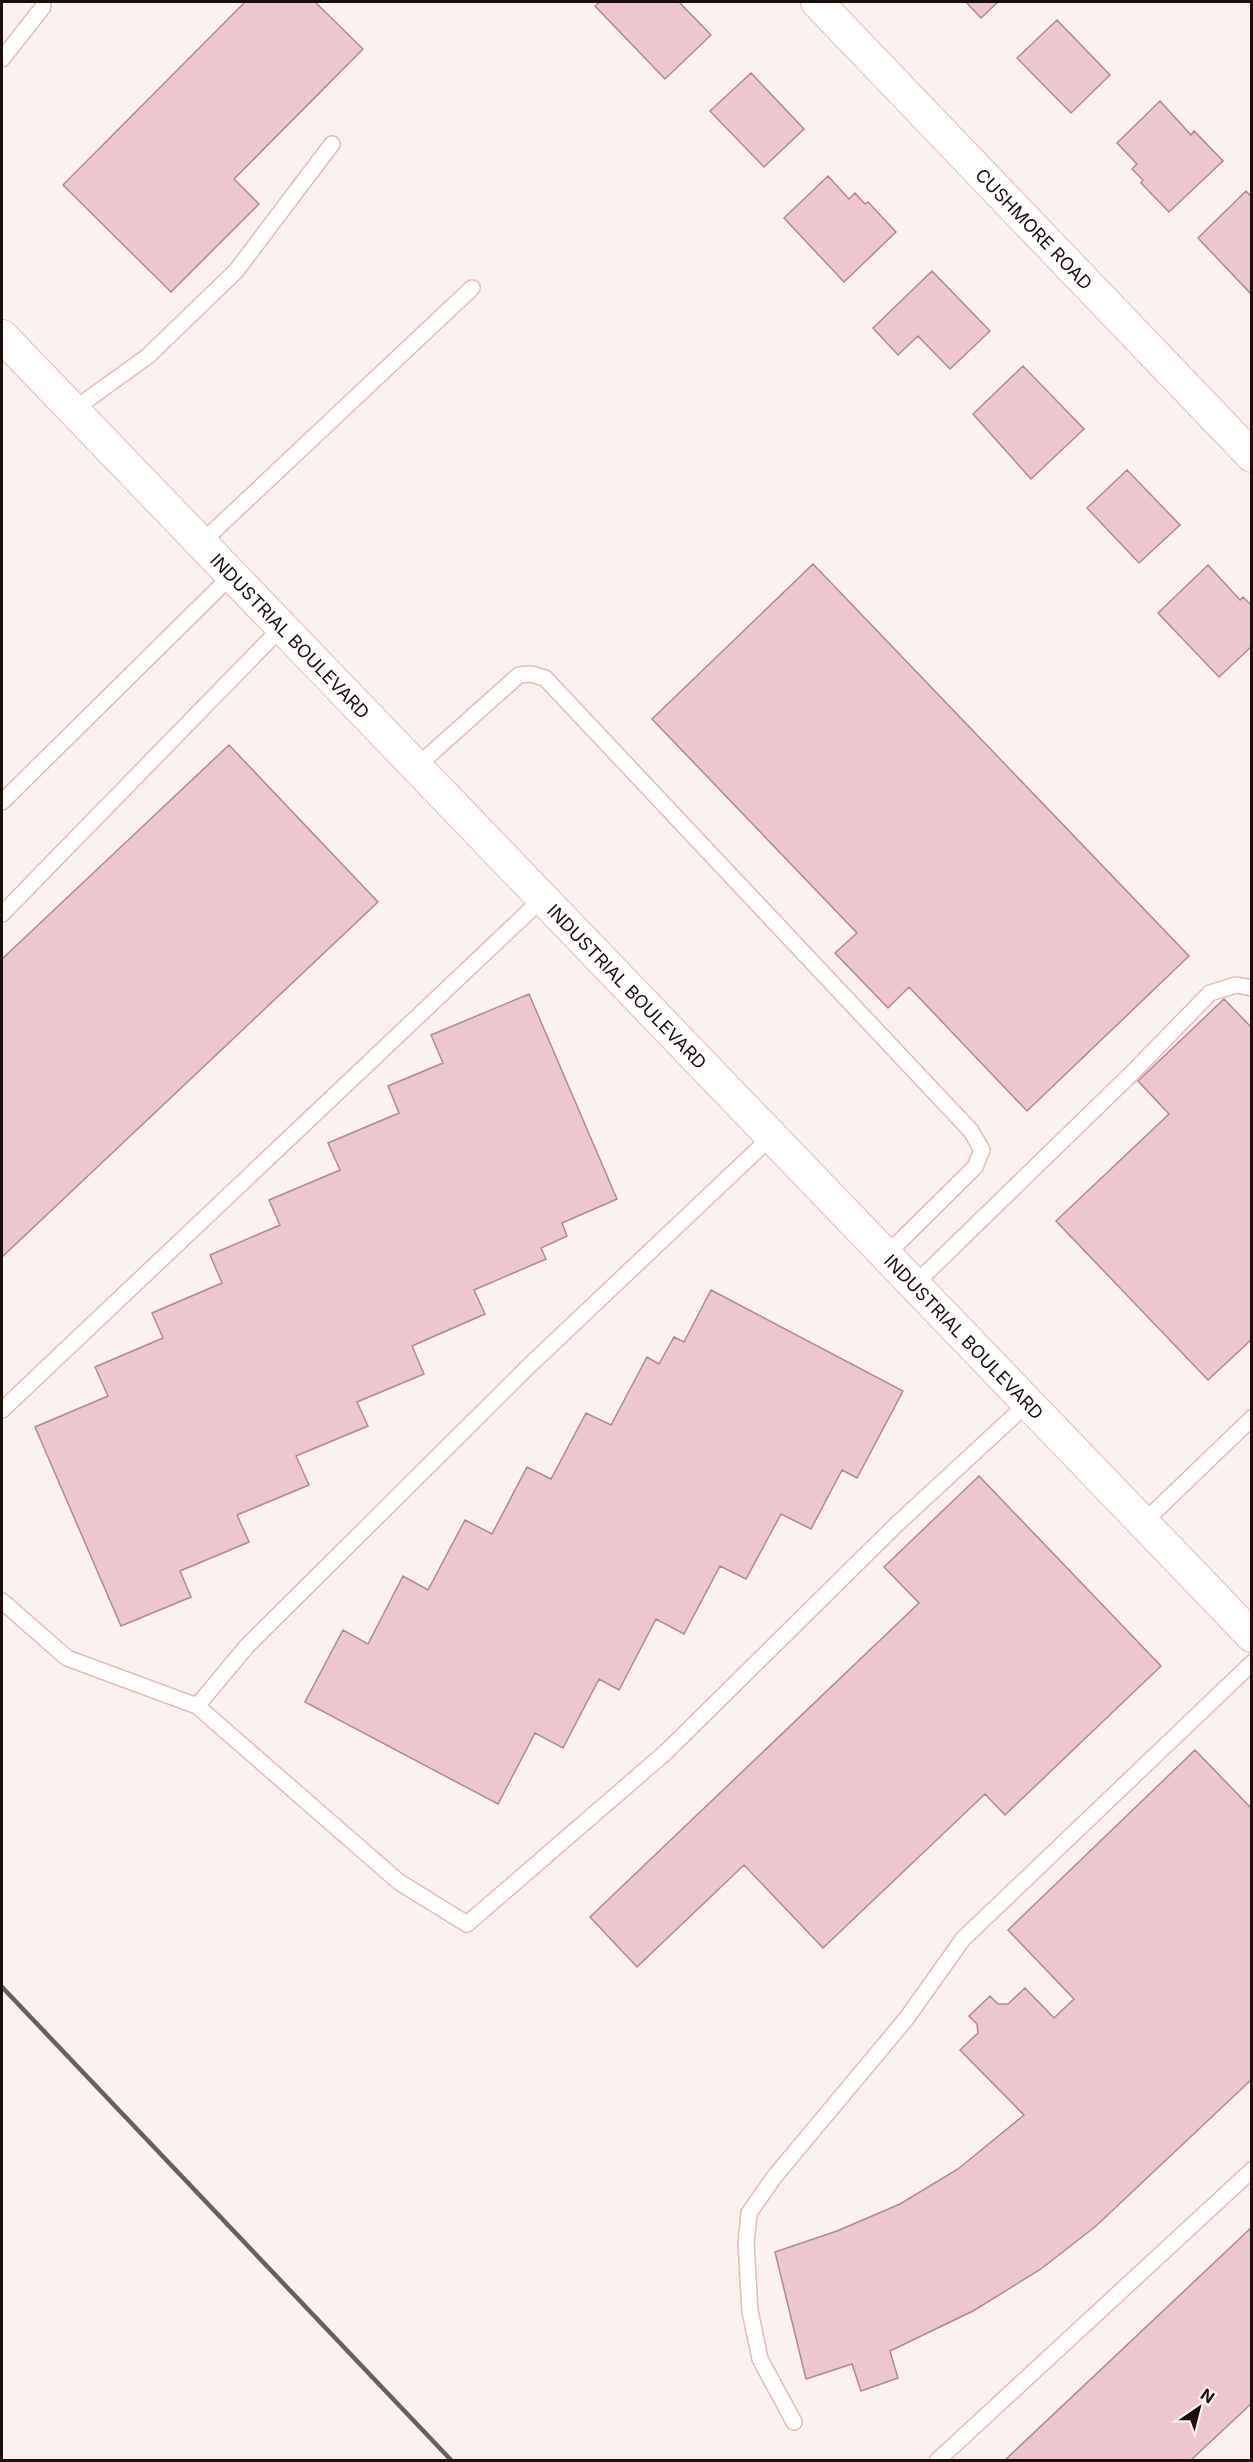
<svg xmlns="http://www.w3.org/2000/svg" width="1253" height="2462" viewBox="0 0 1253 2462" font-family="Inter,sans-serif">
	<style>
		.building { fill: #edc6ce; stroke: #ae8991; stroke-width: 1.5 }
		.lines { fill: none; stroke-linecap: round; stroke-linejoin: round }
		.lane-casing { stroke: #e3bcb4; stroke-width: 18 }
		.street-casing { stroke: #e3bcb4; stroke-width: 34 }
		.lane { stroke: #fff; stroke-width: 15 }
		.street { stroke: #fff; stroke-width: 32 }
		.rail { stroke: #6b5f5d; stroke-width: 4.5 }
		.labels { text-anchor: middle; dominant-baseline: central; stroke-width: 5; stroke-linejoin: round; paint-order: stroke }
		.street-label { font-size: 18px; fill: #1b0e0b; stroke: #faf1f0 }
	</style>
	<rect width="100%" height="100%" fill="#faf1f0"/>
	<path class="building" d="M245 2H315L363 49 234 179 259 204 171 292 63 185Z
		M600 2H679L711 35 665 79 595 6Z
		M966 2H998L981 18Z
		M1057 20 1110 75 1071 113 1017 58Z
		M751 73 804 129 764 167 710 111Z
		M1160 101 1191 135 1194 131 1223 161 1169 212 1141 183 1143 180 1132 169 1137 164 1117 143Z
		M828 176 849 199 855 193 865 204 868 202 896 232 844 282 784 218Z
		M1246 191 1252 197V295L1198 238Z
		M932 271 990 331 950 369 918 336 898 355 873 328Z
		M1023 366 1084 429 1031 479 973 414Z
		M1127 470 1180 525 1139 563 1087 508Z
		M813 564 1189 956 1027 1111 909 987 888 1008 835 953 857 933 652 719Z
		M1208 565 1240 600 1243 597 1252 606V646L1219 677 1158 613Z
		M229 745 378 902 2 1257V959Z
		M529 994 617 1199 562 1223 567 1236 541 1248 546 1259 474 1290 485 1314 412 1346 424 1374 357 1402 368 1426 296 1456 309 1485 237 1515 249 1542 180 1571 191 1597 121 1626 35 1427 108 1396 95 1367 163 1338 152 1313 222 1283 210 1255 280 1225 269 1200 340 1170 328 1143 399 1113 388 1086 443 1063 431 1035Z
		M1224 999 1252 1028V1339L1208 1380 1056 1221 1169 1114 1138 1081Z
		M711 1290 903 1391 857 1478 842 1470 811 1529 781 1514 746 1579 720 1566 684 1634 656 1619 619 1690 599 1679 563 1748 535 1733 498 1804 305 1702 343 1630 368 1644 403 1576 428 1590 465 1520 492 1534 527 1467 551 1479 586 1413 611 1425 647 1357 659 1364 674 1337 684 1342Z
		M979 1476 1161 1666 1005 1815 985 1794 823 1948 744 1865 637 1967 590 1917 919 1603 884 1567Z
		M1195 1750 1252 1809V2079L1096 2226 1041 2269 973 2311 890 2351 898 2378 861 2391 852 2364 806 2379 775 2252 837 2231 900 2204 958 2169 1024 2115 960 2050 978 2033 977 2024 969 2016 990 1996 998 2004H1008L1025 1988 1054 2018 1074 1999 1008 1930Z
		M1252 2227V2403L1191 2460H1005Z"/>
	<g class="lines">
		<g class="lane-casing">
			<path id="lane" d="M2 59 43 7
				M73 410 148 356 236 271 332 144
				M201 543 472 288
				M416 767 519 675 531 674 545 678 971 1131 982 1150 975 1167 886 1255
				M2 802 232 575
				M2 914 282 627
				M915 1284 1131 1074 1210 993 1236 985 1252 988
				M2 1410 543 898
				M1144 1522 1252 1418
				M2 1601 67 1658 197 1706 399 1882 467 1924 666 1752 897 1524 1029 1402
				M197 1706 247 1646 530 1365 772 1136
				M794 2422 760 2359 750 2311 746 2243 749 2213 775 2176 906 2019 963 1939 1252 1663
				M938 2460 1252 2170"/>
		</g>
		<g class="street-casing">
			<g id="street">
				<path id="s1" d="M817 2 1252 456"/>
				<path id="s2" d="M2 336 1252 1636"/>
			</g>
		</g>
		<use href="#lane" class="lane"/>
		<use href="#street" class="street"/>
		<path class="rail" d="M2 1987 451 2460"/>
	</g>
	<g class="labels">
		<g class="street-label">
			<text stroke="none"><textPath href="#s1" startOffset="314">CUSHMORE ROAD</textPath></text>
			<text stroke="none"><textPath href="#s2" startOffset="416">INDUSTRIAL BOULEVARD</textPath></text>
			<text stroke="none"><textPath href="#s2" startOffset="902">INDUSTRIAL BOULEVARD</textPath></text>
			<text stroke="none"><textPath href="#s2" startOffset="1388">INDUSTRIAL BOULEVARD</textPath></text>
		</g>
	</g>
	<rect width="1253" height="2462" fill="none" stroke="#1b0e0b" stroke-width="6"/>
	<g transform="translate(1199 2408) rotate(35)" stroke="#faf1f0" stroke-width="4.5" paint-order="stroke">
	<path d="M0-4.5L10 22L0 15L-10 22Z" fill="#1b0e0b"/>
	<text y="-9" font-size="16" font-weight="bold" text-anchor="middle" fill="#1b0e0b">N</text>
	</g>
</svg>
